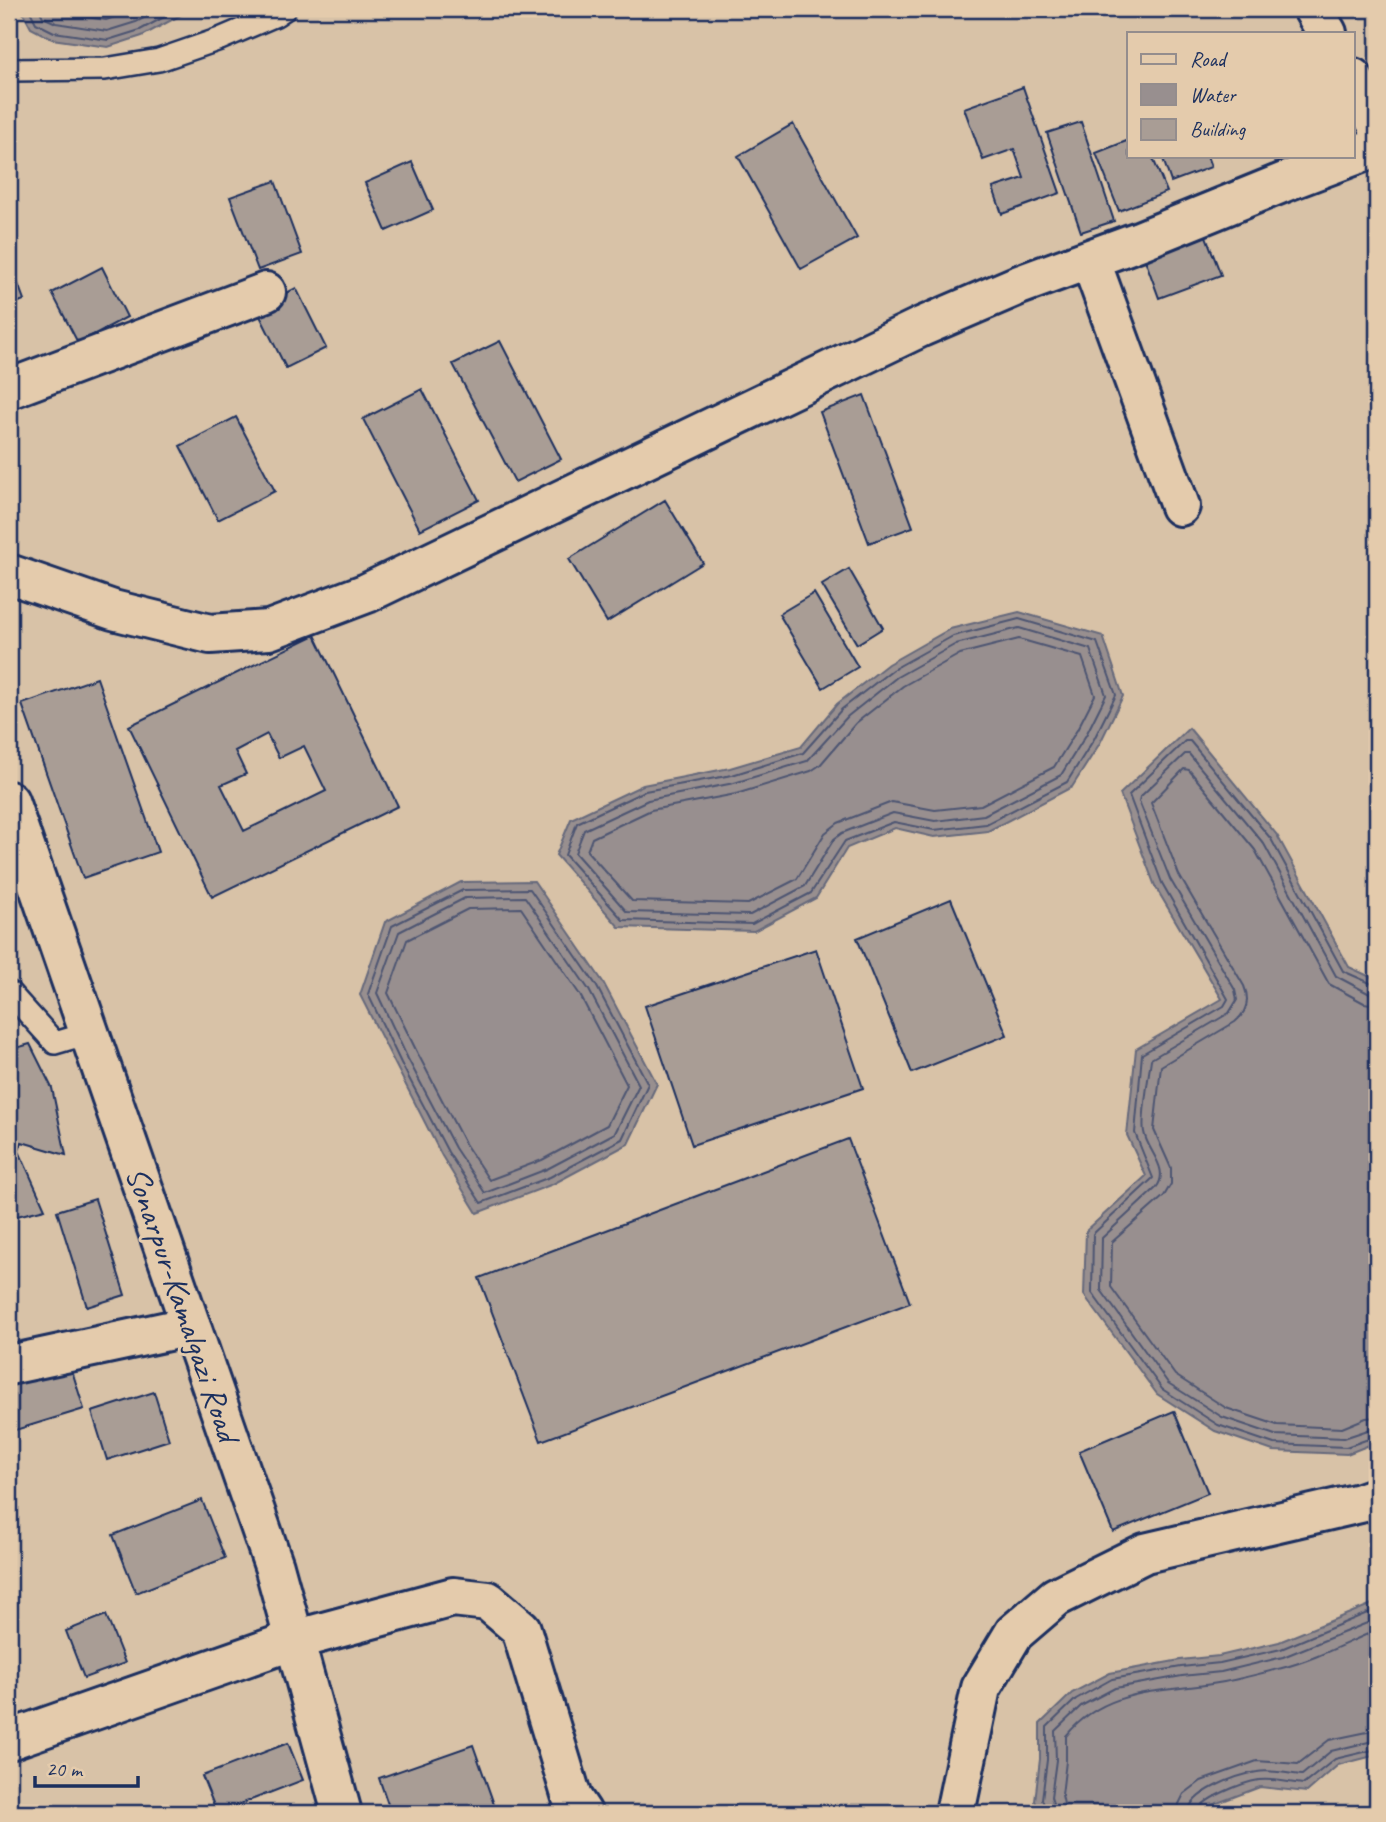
<svg xmlns="http://www.w3.org/2000/svg" width="1386" height="1822" viewBox="0 0 1386 1822" font-family="Caveat,sans-serif">
	<style>
		.water { fill: #988f8f; stroke: #66697b; stroke-width: 2 }
		.lines { fill: none; stroke-linecap: round; stroke-linejoin: round }
		.shore { stroke: #4d5572; stroke-width: 2 }
		.building { fill: #a99d95; stroke: #1b2f5e; stroke-width: 2; fill-rule: evenodd }
		.service-casing { stroke: #1b2f5e; stroke-width: 26 }
		.minor-casing { stroke: #1b2f5e; stroke-width: 44 }
		.secondary-casing { stroke: #1b2f5e; stroke-width: 44 }
		.service { stroke: #e4cbac; stroke-width: 21 }
		.minor { stroke: #e4cbac; stroke-width: 38 }
		.secondary { stroke: #e4cbac; stroke-width: 38 }
		.labels { text-anchor: middle; dominant-baseline: central; stroke-width: 6; stroke-linejoin: round; paint-order: stroke }
		.street-label { font-size: 33px; fill: #1b2f5e; stroke: #e4cbac }
	</style>
	<rect width="100%" height="100%" fill="#d8c2a7"/>
	<filter id="ink" filterUnits="userSpaceOnUse"><feTurbulence type="fractalNoise" baseFrequency=".0143" numOctaves="2"/><feDisplacementMap in="SourceGraphic" scale="14" xChannelSelector="R" yChannelSelector="G"/><feConvolveMatrix kernelMatrix="1 2 1 2 8 2 1 2 1" color-interpolation-filters="sRGB"/></filter>
	<g filter="url(#ink)">
		<path class="water" d="M21 9H192L142 36 108 47 52 39 31 28Z
			M1019 612 1103 636 1123 696 1100 743 1072 787 988 831 934 837 895 828 847 848 816 898 754 931 619 927 556 855 571 819 643 785 730 768 801 747 837 704 888 664 950 629Z
			M1189 728 1277 835 1349 967 1377 980V1442L1347 1454 1273 1451 1215 1431 1157 1394 1084 1295 1086 1231 1146 1176 1127 1135 1136 1049 1222 999 1155 886 1120 794Z
			M534 881 603 982 657 1084 628 1144 553 1184 477 1213 442 1156 360 995 385 922 461 882Z
			M1377 1602V1755L1338 1765 1307 1792 1260 1787 1212 1805 1201 1813H1041L1035 1801 1040 1759V1724L1072 1693 1110 1673 1180 1660 1219 1656 1279 1642Z"/>
		<g class="lines">
			<path class="shore" d="M29 9 36 23 54 32 108 40 140 30 179 9
				M39 9 43 17 56 23 107 31 136 22 161 9
				M51 9 60 13 106 20 138 9
				M1019 619 1097 642 1116 695 1094 739 1067 782 986 824 934 830 894 822 845 841 811 893 752 924 623 920 565 855 577 823 645 791 732 775 803 753 842 709 892 670 953 636Z
				M1019 628 1090 649 1106 695 1086 735 1061 775 984 815 935 821 893 813 842 833 834 839 805 886 750 915 627 912 575 853 584 830 648 800 734 783 807 761 848 716 897 677 956 644Z
				M1019 639 1082 657 1095 695 1077 730 1054 767 981 805 935 810 892 802 838 823 825 833 797 879 748 904 632 901 587 851 592 838 651 810 736 794 811 771 820 765 856 723 903 686 960 654Z
				M530 889 596 985 648 1084 622 1139 550 1177 481 1203 448 1152 401 1063 368 994 392 926 463 890Z
				M525 897 589 990 639 1085 615 1133 547 1169 485 1193 455 1148 408 1059 377 993 399 932 465 898Z
				M521 908 580 995 627 1085 607 1125 542 1160 489 1180 464 1142 418 1054 388 993 407 940 468 909Z
				M1377 986 1343 971 1271 839 1190 741H1185L1129 795 1162 883 1228 999 1224 1006 1142 1054 1135 1133 1153 1178 1093 1234 1092 1293 1162 1389 1218 1425 1274 1444 1346 1447 1377 1436
				M1377 995 1368 993 1336 976 1264 844 1189 754H1185L1140 797 1139 801 1170 879 1235 990 1237 1000 1229 1013 1151 1059C1149 1075 1141 1118 1144 1132 1147 1151 1171 1169 1156 1188L1102 1238 1101 1290 1168 1383 1222 1417 1275 1435 1344 1438 1377 1427
				M1377 1005 1364 1003 1329 984 1255 850 1189 770 1184 769 1151 803 1179 875 1244 986C1250 1000 1247 1012 1235 1022L1161 1066 1154 1130 1171 1168V1184L1164 1196 1112 1242 1111 1287 1175 1375 1226 1408 1277 1425 1342 1428 1366 1418 1377 1417
				M1047 1813 1042 1799 1047 1760V1727L1076 1699 1112 1679 1181 1667 1220 1663 1281 1649 1377 1609
				M1056 1813 1051 1797 1056 1760 1055 1731 1081 1706 1115 1688 1182 1676 1221 1672 1283 1657 1377 1619
				M1066 1813 1062 1795 1066 1761V1736C1107 1685 1167 1693 1224 1682 1244 1678 1263 1673 1282 1668 1314 1660 1346 1643 1377 1630
				M1178 1813 1179 1804 1184 1794 1201 1781 1257 1761 1298 1764 1329 1740 1377 1730
				M1188 1813C1190 1792 1237 1775 1257 1772 1270 1769 1287 1774 1302 1775L1331 1751 1377 1740
				M1197 1813C1199 1799 1245 1782 1259 1780 1273 1778 1290 1783 1304 1784L1335 1759 1377 1749"/>
		</g>
		<path class="building" d="M1023 87 1060 193 1002 214 993 188 1024 178 1014 149 983 160 964 108Z
			M1081 122 1114 221 1081 232 1047 133Z
			M793 124 857 238 801 269 738 156Z
			M1129 140V156H1152L1167 192 1119 211 1096 153Z
			M1162 156H1207L1211 167 1171 182Z
			M412 162 433 210 386 231 365 183Z
			M275 181 302 254 258 270 230 197Z
			M1204 231 1221 275 1159 298 1143 254Z
			M9 259 24 300 9 306Z
			M102 267 127 317 78 343 52 293Z
			M296 288 326 348 286 368 256 308Z
			M500 341 561 459 515 482 453 364Z
			M422 389 479 500 420 530 363 419Z
			M864 395 913 527 869 543 820 412Z
			M236 417 275 491 218 520 180 446Z
			M665 500 703 563 607 622 569 559Z
			M849 569 883 628 857 644 822 585Z
			M814 593 858 667 823 688 779 614Z
			M315 635 398 806 212 897 129 726ZM267 734 279 758 304 746 326 791 244 831 221 785 246 774 235 751Z
			M97 678 158 852 83 878 22 704Z
			M951 899 1007 1035 912 1073 857 938Z
			M816 949 863 1088 692 1145 645 1006Z
			M30 1044 52 1088 66 1155 22 1142 19 1151 45 1209 9 1218V1050Z
			M848 1139 910 1303 541 1441 479 1278Z
			M95 1199 125 1295 87 1307 57 1211Z
			M68 1358 84 1409 9 1432V1376Z
			M154 1392 169 1440 107 1460 92 1412Z
			M1174 1411 1208 1493 1113 1532 1079 1451Z
			M202 1500 225 1558 136 1593 113 1535Z
			M106 1615 125 1663 84 1678 66 1631Z
			M288 1743 303 1780 217 1813 202 1776Z
			M473 1745 497 1813H391L379 1778Z"/>
		<g class="lines">
			<g class="service-casing">
				<path id="service" d="M9 70 105 69 159 60 220 39 276 15 285 9
					M9 992 55 1043 89 1033"/>
			</g>
			<g class="minor-casing">
				<path id="minor" d="M1313 9 1327 33
					M1353 78 1377 124
					M1090 259 1180 506
					M9 389 266 292
					M9 574 113 610 210 634 269 630 367 593 921 327 1019 285 1139 241 1287 181 1377 147
					M9 1365 191 1326
					M9 1740 294 1640 453 1597 488 1601 521 1629 572 1798 582 1813
					M955 1813 981 1688 1014 1633 1056 1597 1145 1553 1360 1503 1377 1497"/>
			</g>
			<g class="secondary-casing">
				<path id="secondary" d="M9 801 274 1566 342 1813"/>
			</g>
			<use href="#service" class="service"/>
			<use href="#minor" class="minor"/>
			<use href="#secondary" class="secondary"/>
		</g>
	</g>
	<g class="labels">
		<g class="street-label">
			<text transform="translate(183 1304) rotate(71)">Sonarpur-Kamalgazi Road</text>
		</g>
	</g>
	<rect width="1386" height="1822" fill="none" stroke="#e4cbac" stroke-width="35"/>
	<rect x="18" y="18" width="1351" height="1787" fill="none" stroke="#1b2f5e" stroke-width="2.5" filter="url(#ink)"/>
	<rect x="1127" y="32" width="228" height="126" fill="#e4cbac" stroke="#948d8d" stroke-width="2"/>
	<rect x="1141" y="54" width="35" height="10" fill="#e4cbac" stroke="#948d8d" stroke-width="2"/>
	<text x="1190" y="66" font-size="21" fill="#1b2f5e">Road</text>
	<rect x="1141" y="84" width="35" height="21" fill="#988f8f" stroke="#948d8d" stroke-width="2"/>
	<text x="1190" y="102" font-size="21" fill="#1b2f5e">Water</text>
	<rect x="1141" y="119" width="35" height="21" fill="#a99d95" stroke="#948d8d" stroke-width="2"/>
	<text x="1190" y="136" font-size="21" fill="#1b2f5e">Building</text>
	<path d="M35 1776v10h103v-10" fill="none" stroke="#1b2f5e" stroke-width="3.5"/>
	<text x="46" y="1776" font-size="21" fill="#1b2f5e" stroke="#e4cbac" stroke-width="5" paint-order="stroke">20 m</text>
</svg>
